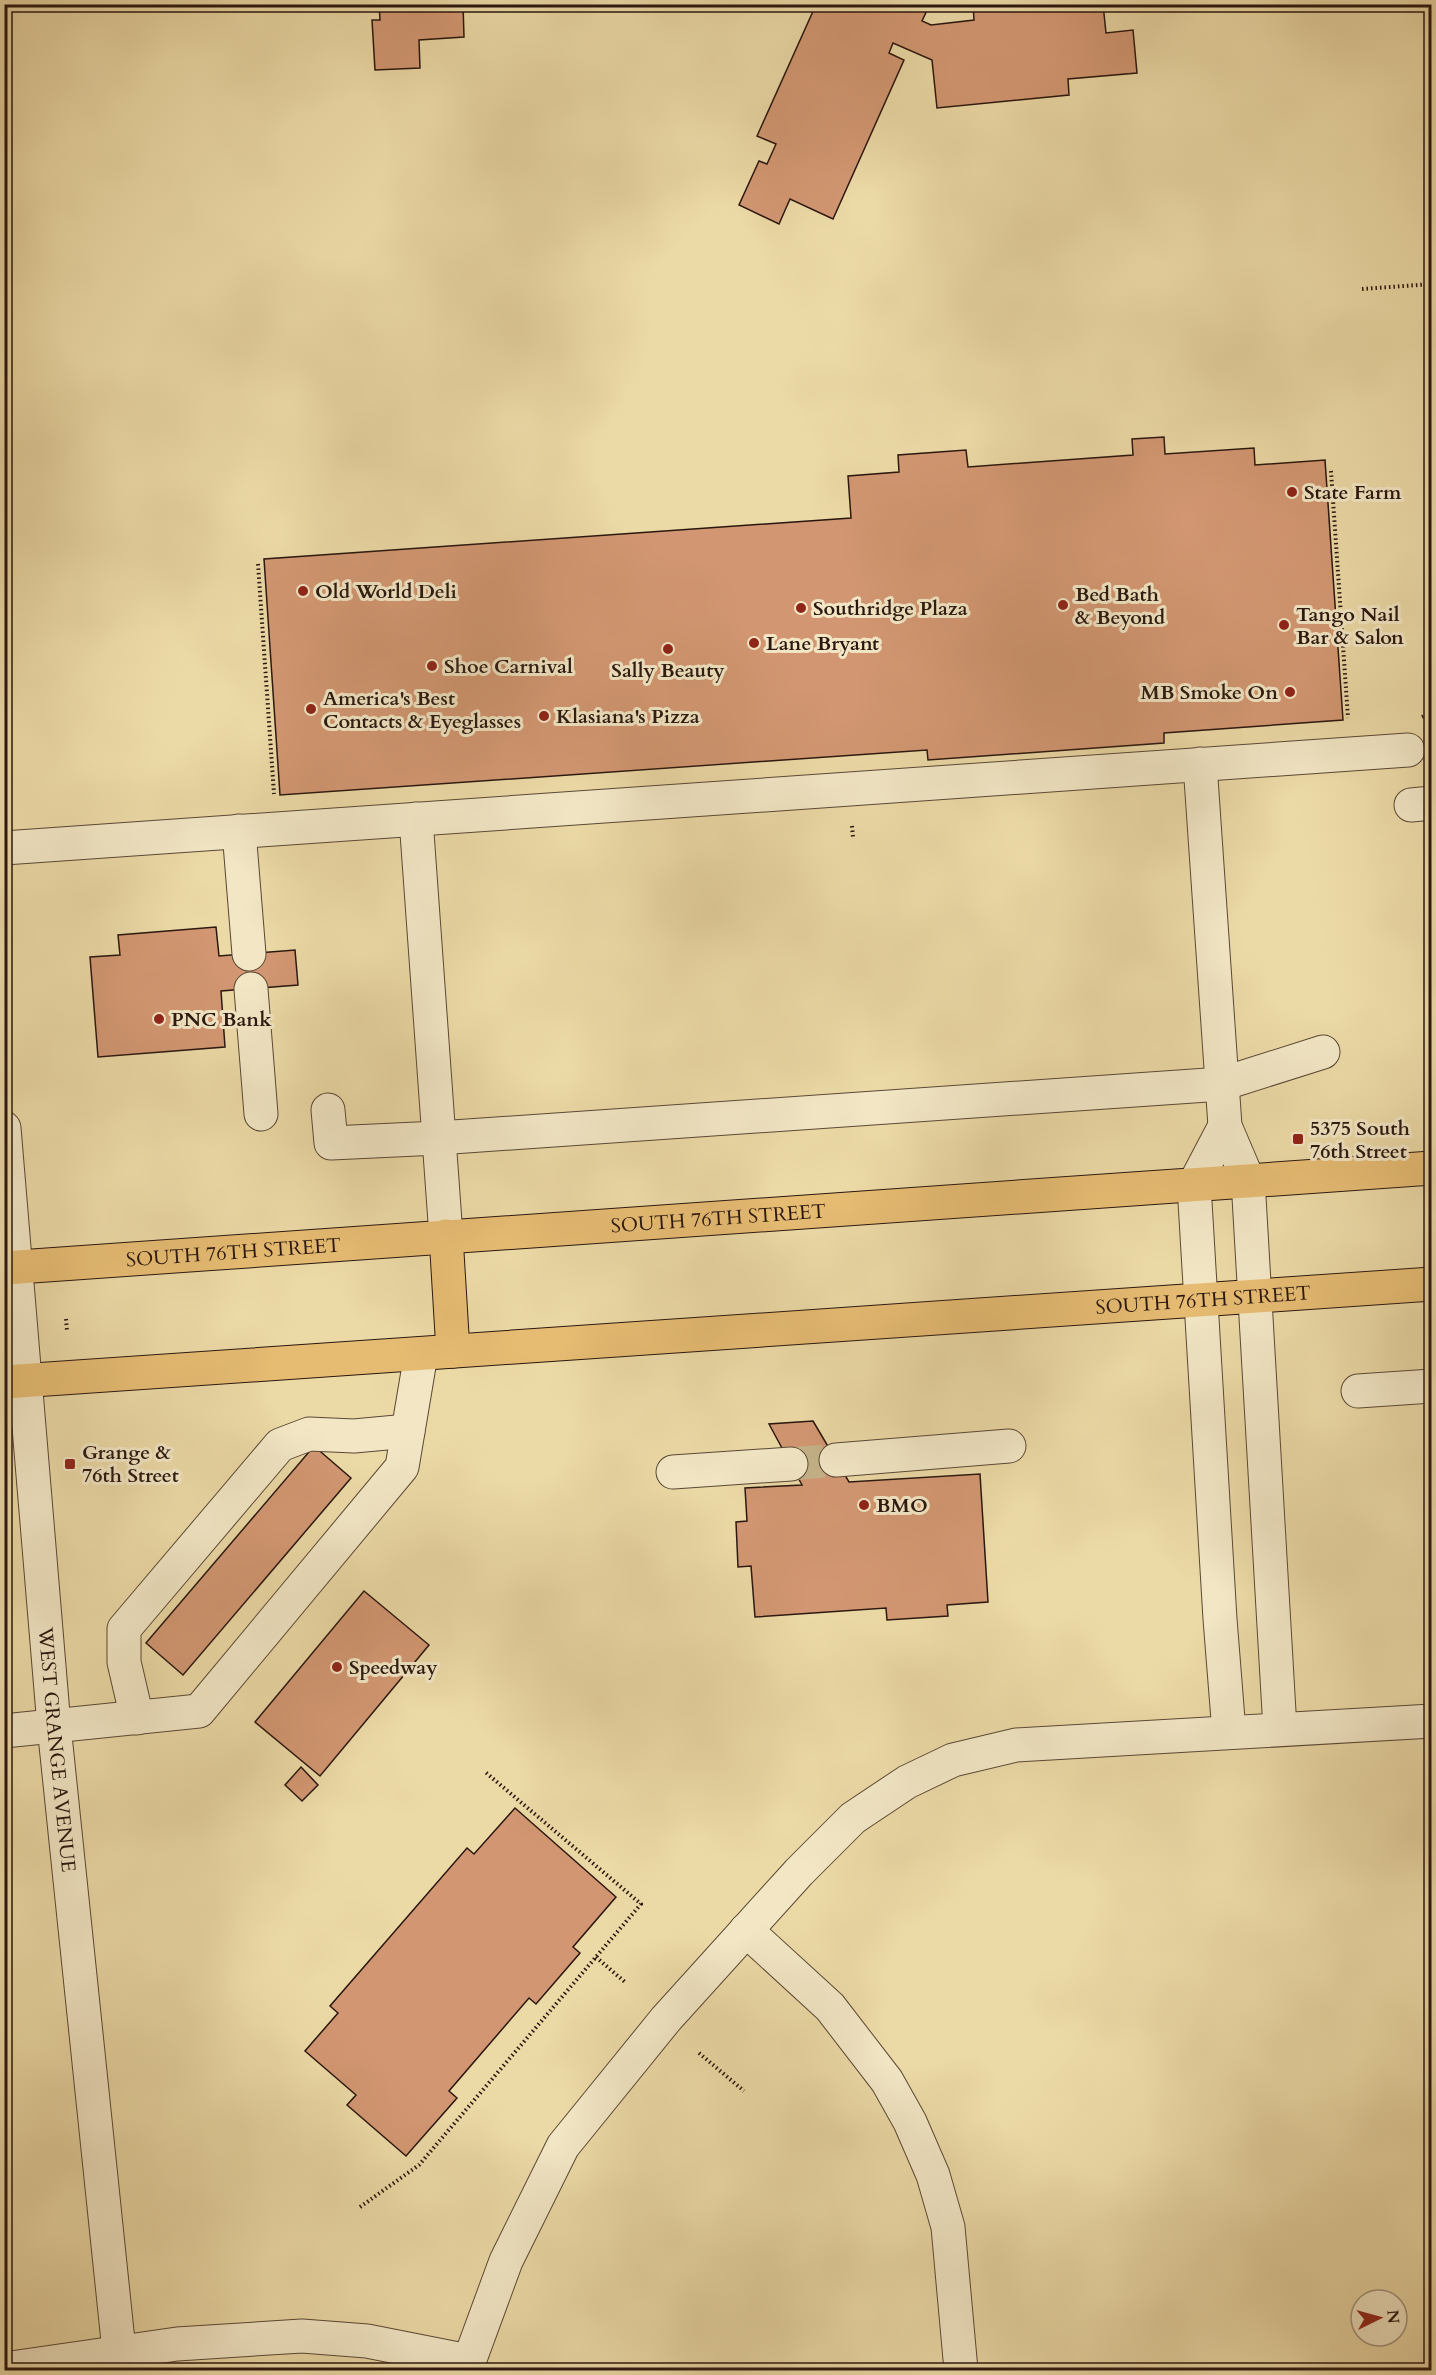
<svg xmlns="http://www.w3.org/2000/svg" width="1436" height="2375" viewBox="0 0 1436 2375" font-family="Cardo,serif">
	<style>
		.building { fill: #d29772; stroke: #2a170f; stroke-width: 1.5 }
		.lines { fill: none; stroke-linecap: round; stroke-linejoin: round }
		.minor-tunnel { stroke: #c4b288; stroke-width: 33; stroke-dasharray: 33 16; stroke-linecap: butt }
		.minor-casing { stroke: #5a4835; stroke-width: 35 }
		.major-casing { stroke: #2a170f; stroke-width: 35 }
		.path { stroke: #2a170f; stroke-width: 4; stroke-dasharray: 1.5 3; stroke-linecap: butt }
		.minor { stroke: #f2e6c5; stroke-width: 33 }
		.major { stroke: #e6bc73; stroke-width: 33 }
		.poi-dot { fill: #8f2418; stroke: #f2e6c5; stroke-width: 2 }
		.labels { text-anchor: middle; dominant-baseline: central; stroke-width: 6; stroke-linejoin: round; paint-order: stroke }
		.poi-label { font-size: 20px; font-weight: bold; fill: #2a170f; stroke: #f2e6c5; text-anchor: start }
		.street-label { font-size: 20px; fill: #2a170f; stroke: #f2e6c5 }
	</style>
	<rect width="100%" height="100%" fill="#ebd9a6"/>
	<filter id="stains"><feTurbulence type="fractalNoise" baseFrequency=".00333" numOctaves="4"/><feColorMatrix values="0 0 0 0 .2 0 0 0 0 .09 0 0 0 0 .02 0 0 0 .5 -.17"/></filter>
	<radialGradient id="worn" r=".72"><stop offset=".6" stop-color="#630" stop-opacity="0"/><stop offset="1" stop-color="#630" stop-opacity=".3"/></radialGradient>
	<path class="building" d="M379 4H463L464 37 419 40 420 68 375 70 372 20H380Z
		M805 4H930L922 21 931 25 974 20 973 4H1103L1106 33 1133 30 1137 73 1068 79 1069 95 937 108 932 60 893 43 889 53 904 60 833 219 790 199 779 224 739 205 759 161 767 164 776 144 757 136 814 9Z
		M1164 437 1165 454 1254 448 1255 465 1325 460 1343 720 1164 733V743L928 760 927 750 280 795 264 559 851 518 848 476 899 472 898 455 966 450 968 467 1133 455 1132 439Z
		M216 927 219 956 295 950 298 985 221 991 225 1047 98 1057 90 957 120 955 118 935Z
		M813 1421 849 1482 980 1474 988 1602 947 1605 948 1616 887 1620 886 1608 755 1617 751 1566 738 1567 736 1522 747 1521 745 1488 802 1485 769 1424Z
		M314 1446 351 1478 183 1675 146 1643Z
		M364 1591 429 1645 320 1776 255 1722Z
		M301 1767 318 1785 302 1801 285 1785Z
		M515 1808 616 1897 573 1947 580 1953 536 2004 529 1998 449 2091 457 2098 406 2156 347 2105 356 2095 305 2051 338 2013 330 2006 467 1848 474 1854Z"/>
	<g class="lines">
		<path class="minor-tunnel" d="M791 1464 836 1460"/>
		<g class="minor-casing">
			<g id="minor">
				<path d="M1200 764 1225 1126 1248 1180 1280 1729"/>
				<path d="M1411 805 1432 803"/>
				<path d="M416 819 446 1236"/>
				<path d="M239 831 249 954"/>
				<path d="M4 848 1408 750"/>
				<path d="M251 989 261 1114"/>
				<path d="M328 1110 331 1143 438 1138 1222 1084 1323 1052"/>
				<path d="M1225 1126 1194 1185 1220 1619 1229 1732"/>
				<path id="s1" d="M4 1128 54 1726 121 2370"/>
				<path d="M1358 1391 1432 1386"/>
				<path d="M836 1460 1009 1446"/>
				<path d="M673 1472 791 1464"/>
				<path d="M137 1718 124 1662V1629L280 1445 309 1434 354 1436 408 1431"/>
				<path d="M4 1731 199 1711 402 1467 421 1354"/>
				<path d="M746 1930 830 2007 887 2081 910 2122 933 2175 948 2227 961 2370"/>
				<path d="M4 2369 177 2344 302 2336 367 2341 468 2361"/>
				<path d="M466 2370 506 2261 563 2146 666 2019 799 1872 853 1818 907 1782 953 1760 1016 1745 1432 1721"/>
			</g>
		</g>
		<g class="major-casing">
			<g id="major">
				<path d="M446 1236 453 1351"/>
				<path id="s2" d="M4 1268 1432 1168"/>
				<path id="s3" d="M4 1382 1432 1284"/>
			</g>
		</g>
		<path class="path" d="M1362 289 1432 284
			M1331 471 1348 718
			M258 564 274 794
			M1422 717 1432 712
			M852 826 853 837
			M1425 1016 1432 1019
			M66 1319 67 1331
			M596 1957 626 1983
			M699 2053 744 2091
			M360 2207 419 2165 641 1904 484 1771"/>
		<use href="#minor" class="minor"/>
		<use href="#major" class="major"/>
	</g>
	<g class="poi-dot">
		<circle cx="1292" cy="492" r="6"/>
		<circle cx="303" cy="591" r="6"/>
		<circle cx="1063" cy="605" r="6"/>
		<circle cx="801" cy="608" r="6"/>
		<circle cx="1284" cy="625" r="6"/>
		<circle cx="754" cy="643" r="6"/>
		<circle cx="668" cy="649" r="6"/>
		<circle cx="432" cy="666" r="6"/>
		<circle cx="1290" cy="692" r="6"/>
		<circle cx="311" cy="709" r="6"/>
		<circle cx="544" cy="716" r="6"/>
		<circle cx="159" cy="1019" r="6"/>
		<rect x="1292" y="1133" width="12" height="12" rx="3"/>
		<rect x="64" y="1458" width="12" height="12" rx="3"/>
		<circle cx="864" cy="1505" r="6"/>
		<circle cx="337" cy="1667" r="6"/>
	</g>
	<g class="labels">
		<g class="poi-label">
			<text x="1304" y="492">State Farm</text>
			<text x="315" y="591">Old World Deli</text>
			<text x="1075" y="594">Bed Bath<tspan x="1075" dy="23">&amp; Beyond</tspan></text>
			<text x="813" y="608">Southridge Plaza</text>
			<text x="1296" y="614">Tango Nail<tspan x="1296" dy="23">Bar &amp; Salon</tspan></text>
			<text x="766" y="643">Lane Bryant</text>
			<text x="444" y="666">Shoe Carnival</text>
			<text x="668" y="670" text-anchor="middle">Sally Beauty</text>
			<text x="1278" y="692" text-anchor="end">MB Smoke On</text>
			<text x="323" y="698">America's Best<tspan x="323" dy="23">Contacts &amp; Eyeglasses</tspan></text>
			<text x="556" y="716">Klasiana's Pizza</text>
			<text x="171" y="1019">PNC Bank</text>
			<text x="1310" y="1128">5375 South<tspan x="1310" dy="23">76th Street</tspan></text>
			<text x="82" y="1452">Grange &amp;<tspan x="82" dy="23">76th Street</tspan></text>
			<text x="876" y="1505">BMO</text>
			<text x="349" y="1667">Speedway</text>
		</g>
		<g class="street-label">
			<text stroke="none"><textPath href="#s2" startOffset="716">SOUTH 76TH STREET</textPath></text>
			<text stroke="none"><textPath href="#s2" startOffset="230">SOUTH 76TH STREET</textPath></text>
			<text stroke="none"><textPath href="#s3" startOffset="1202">SOUTH 76TH STREET</textPath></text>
			<text stroke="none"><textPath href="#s1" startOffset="624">WEST GRANGE AVENUE</textPath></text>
		</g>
	</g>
	<rect width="1436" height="2375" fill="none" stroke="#ebd9a6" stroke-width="24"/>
	<rect x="6" y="6" width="1424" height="2363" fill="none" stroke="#2a170f" stroke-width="3"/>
	<rect x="12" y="12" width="1412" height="2351" fill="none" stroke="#2a170f" stroke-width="1.5"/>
	<g transform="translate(1379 2318) rotate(85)"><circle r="28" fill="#f2e6c5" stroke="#a2937c" stroke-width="1.5"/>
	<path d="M0-4.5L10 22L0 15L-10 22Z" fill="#8f2418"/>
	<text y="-9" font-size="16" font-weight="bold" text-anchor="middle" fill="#2a170f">N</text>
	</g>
	<rect width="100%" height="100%" filter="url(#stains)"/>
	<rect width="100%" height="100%" fill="url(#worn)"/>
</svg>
